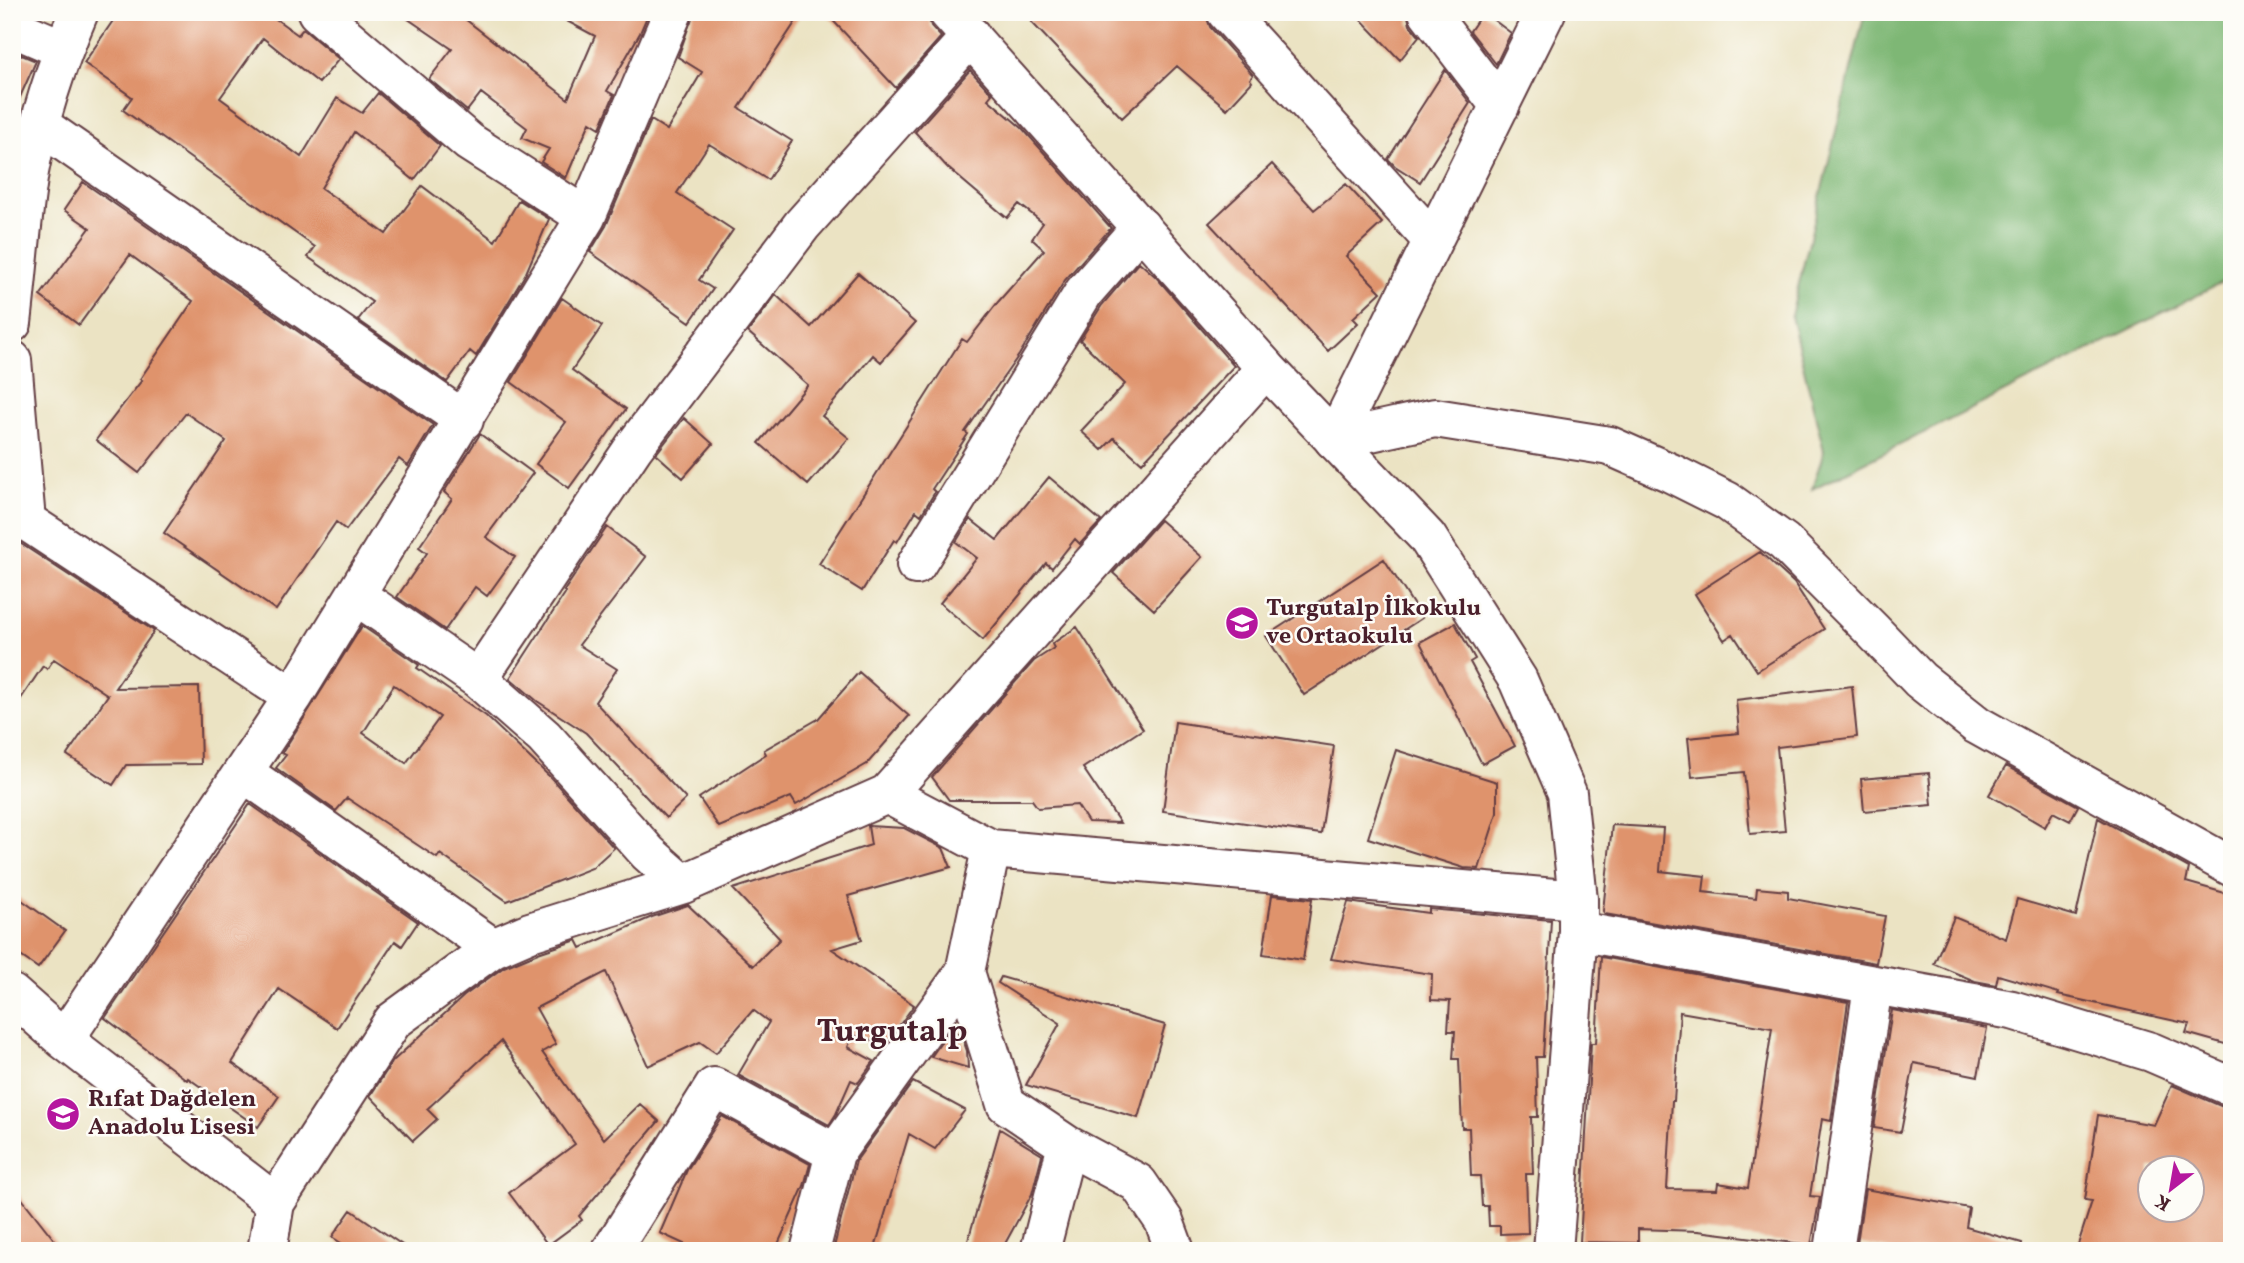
<svg xmlns="http://www.w3.org/2000/svg" width="2244" height="1263" viewBox="0 0 2244 1263" font-family="Vollkorn,serif">
	<style>
		.forest { fill: #7eb775; stroke: #646b50; stroke-width: 2 }
		.building { fill: #df936c; fill-rule: evenodd }
		.lines { fill: none; stroke-linecap: round; stroke-linejoin: round }
		.street-casing { stroke: #623c42; stroke-width: 42 }
		.secondary-casing { stroke: #623c42; stroke-width: 42 }
		.street { stroke: #fff; stroke-width: 38 }
		.secondary { stroke: #fff; stroke-width: 38 }
		.labels { text-anchor: middle; dominant-baseline: central; stroke-width: 5; stroke-linejoin: round; paint-order: stroke }
		.poi-label { font-size: 24px; font-weight: bold; fill: #4a1f2b; stroke: #fdfcf7; text-anchor: start }
		.district-label { font-size: 32px; font-weight: bold; fill: #4a1f2b; stroke: #fdfcf7 }
	</style>
	<rect width="100%" height="100%" fill="#fdfcf7"/>
	<filter id="ink" filterUnits="userSpaceOnUse"><feTurbulence type="fractalNoise" baseFrequency=".0143" numOctaves="2"/><feDisplacementMap in="SourceGraphic" scale="14" xChannelSelector="R" yChannelSelector="G"/><feConvolveMatrix kernelMatrix="1 2 1 2 8 2 1 2 1" color-interpolation-filters="sRGB"/></filter>
	<filter id="wash" filterUnits="userSpaceOnUse"><feTurbulence type="fractalNoise" baseFrequency=".00686" numOctaves="4" result="noise"/><feDisplacementMap in="SourceGraphic" scale="28" xChannelSelector="R" yChannelSelector="G"/><feGaussianBlur stdDeviation="1.57" result="paint"/><feColorMatrix in="noise" values="0 0 0 0 0 0 0 0 0 0 0 0 0 0 0 0 0 1.4 0 .05"/><feComposite in="paint" operator="in"/></filter>
	<g filter="url(#wash)">
		<rect width="100%" height="100%" fill="#ebe3c3"/>
		<path class="forest" d="M1865 12H2232V278L1812 489 1824 451 1791 316Z"/>
		<g id="blocks">
			<path class="building" d="M119 12H281L276 19 298 35 303 29 339 59 319 83 263 38 220 98 301 157 337 98 362 113 378 93 440 146 414 180 354 132 321 188 386 234 422 186 495 241 519 200 549 219 526 273 476 356 470 351 447 382 358 320 372 302 308 257 315 247 123 110 132 97 84 63Z
				M398 12H456L568 99 595 36 550 12H649L640 33 607 91 614 95 600 128 590 122 566 178 541 162 549 149 522 138 527 128 481 93 467 111 429 79 452 49Z
				M694 12H802L739 108 792 141 768 180 709 144 677 193 733 230 699 280 713 289 690 322 590 252 606 226 651 120 667 130 702 72 678 57Z
				M825 12H927L931 26 941 37 896 88Z
				M1022 12H1205L1210 27 1253 75 1250 79 1252 82 1227 109 1177 66 1122 118Z
				M1354 12H1407L1410 25 1419 36 1400 60Z
				M1483 12 1511 33 1496 64 1470 31Z
				M12 51 36 61 12 115Z
				M970 70 992 94 988 99 1022 128 1111 228 1065 280 1019 355 965 432 968 434 932 489 935 492 921 515 916 511 897 542 894 540 862 591 819 564 962 339 967 342 998 302 1044 250 1032 239 1043 223 1019 204 1007 218 948 168 915 132Z
				M1445 70 1470 103 1420 182 1395 166 1388 159Z
				M1272 164 1314 210 1346 184 1382 223 1346 256 1381 292 1353 318 1358 323 1328 351 1209 223Z
				M83 182 433 425 408 466 399 459 346 530 336 522 276 610 164 533 226 441 186 413 139 473 96 440 142 380 140 379 193 301 130 255 79 325 40 296 90 228 64 210Z
				M1139 262 1156 277 1234 366 1142 463 1114 438 1102 450 1081 431 1125 384 1080 340 1102 305Z
				M858 273 915 323 881 362 873 355 822 416 849 438 808 485 759 443 808 385 748 332 776 295 811 327Z
				M562 298 602 326 572 370 626 409 569 488 536 464 566 422 511 382Z
				M684 418 713 444 683 478 656 454Z
				M480 434 533 473 486 537 515 557 487 596 475 587 445 630 397 597 427 553 419 547 452 499 444 492Z
				M1049 477 1101 521 1080 544 1075 539 1052 568 1046 563 983 640 940 603 977 558 956 542 970 519 997 540Z
				M1160 520 1202 557 1154 610 1113 573Z
				M607 527 646 557 579 645 617 669 595 702 686 799 666 818 586 733 537 701 510 678 566 592 564 591Z
				M12 538 154 631 115 688 199 687 201 764 126 765 113 785 67 755 108 695 54 659 47 669 43 666 12 712Z
				M1760 552 1794 583 1824 629 1757 671 1733 634 1724 640 1695 594Z
				M1384 559 1422 618 1304 695 1266 636Z
				M1455 623 1475 659 1470 662 1515 746 1482 764 1420 642Z
				M362 626 419 665 417 668 486 716 551 778 614 848 592 868 507 901 440 854 437 858 347 798 336 811 276 768 286 755 282 753ZM394 685 440 717 406 763 363 733Z
				M1077 627 1143 729 1083 768 1120 823 1088 822 1077 805 1038 808 1032 800H949L932 777 1034 661 1054 648 1052 644Z
				M859 672 909 716 867 764 796 805 791 797 719 827 699 798 766 754 764 750 818 719Z
				M1852 686 1857 737 1777 747 1785 831 1750 834 1744 772 1692 777 1688 738 1739 733 1736 700Z
				M1175 722 1334 746 1321 834 1163 811Z
				M1396 750 1497 782V813L1479 869 1464 868 1368 838Z
				M2006 766 2078 806 2070 821 2053 812 2045 827 1989 795Z
				M1929 773 1932 805 1864 811 1861 779Z
				M250 804 418 922 402 946 395 941 337 1028 279 989 232 1063 279 1096 258 1127 188 1078 187 1080 105 1018Z
				M2098 818 2189 868 2186 882 2232 895V1046L2186 1033 2189 1024 2058 995 2059 993 1998 975 1996 985 1975 981 1934 964 1954 917 2006 939 2017 899 2076 916Z
				M1612 825 1663 828 1660 871 1705 876 1703 892 1756 898 1757 888 1788 891V898L1885 916 1876 963 1605 914 1603 911Z
				M868 826 904 828 943 848 951 867 848 896 862 940 832 949 914 1005 886 1044 853 1035 848 1047 874 1061 858 1083 851 1080 836 1114 829 1125 738 1075 769 1022 753 1010 716 1053 700 1042 648 1066 606 972 536 1008 556 1044 542 1052 604 1139 640 1104 659 1121 579 1216 582 1220 548 1245 509 1193 575 1144 501 1041 427 1109 437 1119 413 1141 370 1096 393 1061 464 996 504 967 538 953 577 940 581 948 652 917 688 905 753 966 780 939 733 889 871 845Z
				M12 893 65 931 38 968 12 950Z
				M1272 895 1312 899 1303 960 1263 954Z
				M1348 902 1429 913V909L1551 920 1543 1057H1536L1538 1117H1531L1533 1174H1526L1528 1233 1500 1234V1226H1489L1488 1206H1482L1480 1176H1471L1469 1128H1462L1459 1059H1453L1455 1031H1448L1450 1001 1431 1000 1432 974 1331 959Z
				M1601 957 1848 1002 1831 1121 1822 1119 1810 1196 1820 1197 1811 1245 1698 1231 1638 1229V1243L1580 1242 1590 1062 1591 1043H1596ZM1680 1012 1772 1028 1748 1188 1718 1183 1717 1190 1667 1189 1672 1101H1674Z
				M1001 977 1165 1025 1138 1118 1026 1085 1060 1023 998 983Z
				M1892 1010 1987 1028 1978 1076 1914 1063 1901 1132 1874 1128Z
				M951 1028 962 1037 967 1051 968 1068 931 1057Z
				M913 1082 965 1110 935 1149 909 1134 874 1251H833L856 1161Z
				M2172 1085 2223 1107 2232 1108V1230L2226 1251H2076L2092 1201 2085 1200 2098 1115 2154 1125ZM2150 1168H2192V1210H2150Z
				M722 1116 810 1164 804 1186 775 1251H699L660 1233 687 1170Z
				M1000 1129 1042 1155 1032 1194 1001 1251H965Z
				M12 1186 63 1251H12Z
				M1865 1189 1969 1208 1966 1227 2022 1243 2021 1251H1896L1857 1243Z
				M351 1210 411 1251H353L332 1237Z"/>
		</g>
	</g>
	<g filter="url(#ink)">
		<use href="#blocks" fill-opacity="0" stroke="#623c42" stroke-width="2"/>
		<g class="lines">
			<g class="street-casing">
				<path id="street" d="M317 12 469 142 586 217
					M1226 12 1432 240
					M1428 12 1500 106
					M12 27 63 49
					M40 125 464 420
					M12 323C18 273 21 222 29 172 39 118 57 63 79 12
					M12 360 26 521 293 697
					M1334 440 1435 418 1610 446 1671 473 1727 501 1784 542 1873 631 1920 680 1977 725 2232 867
					M1334 440 1546 12
					M916 565 1084 292 1141 227
					M357 596 478 679 544 737 648 853 683 884
					M478 679 634 447 802 225 971 36
					M243 772 493 948
					M887 794 1266 368
					M1578 931 2012 1010 2151 1052 2232 1087
					M965 972 1006 1104 1067 1145 1138 1183 1164 1221 1175 1251
					M12 994 64 1040 275 1203
					M64 1040 293 697 586 217 673 12
					M267 1251 275 1203 393 1021 493 948 530 932 683 884 887 794 991 849 1578 900
					M611 1251 714 1087 835 1153
					M810 1251 835 1153 965 972 991 849
					M1040 1251 1067 1145
					M1834 1251 1873 986"/>
			</g>
			<g class="secondary-casing">
				<path id="secondary" d="M948 12 1266 368 1427 537 1518 680 1567 793 1578 900V931L1553 1251"/>
			</g>
			<use href="#street" class="street"/>
			<use href="#secondary" class="secondary"/>
		</g>
	</g>
	<defs>
		<g id="school-disc" transform="scale(1.75)"><circle r="9.5" fill="#b5179e" stroke="#fdfcf7"/><path d="M0-5L7-2L0 1L-7-2ZM-4 1L0 2.5L4 1V4Q0 6-4 4Z" fill="#fff"/></g>
	</defs>
	<g fill-rule="evenodd">
		<use href="#school-disc" x="1242" y="623"/>
		<use href="#school-disc" x="63" y="1114"/>
	</g>
	<g class="labels">
		<g class="poi-label">
			<text x="1266" y="609">Turgutalp İlkokulu<tspan x="1266" dy="28">ve Ortaokulu</tspan></text>
			<text x="88" y="1100">Rıfat Dağdelen<tspan x="88" dy="28">Anadolu Lisesi</tspan></text>
		</g>
		<g class="district-label">
			<text x="892" y="1033">Turgutalp</text>
		</g>
	</g>
	<rect width="2244" height="1263" fill="none" stroke="#fdfcf7" stroke-width="42"/>
	<g transform="translate(2171 1189) rotate(211)"><circle r="33" fill="#fdfcf7" stroke="#b5a4a5" stroke-width="2"/>
	<path d="M0-5L12 26L0 18L-12 26Z" fill="#b5179e"/>
	<text y="-10" font-size="19" font-weight="bold" text-anchor="middle" fill="#4a1f2b">K</text>
	</g>
</svg>
